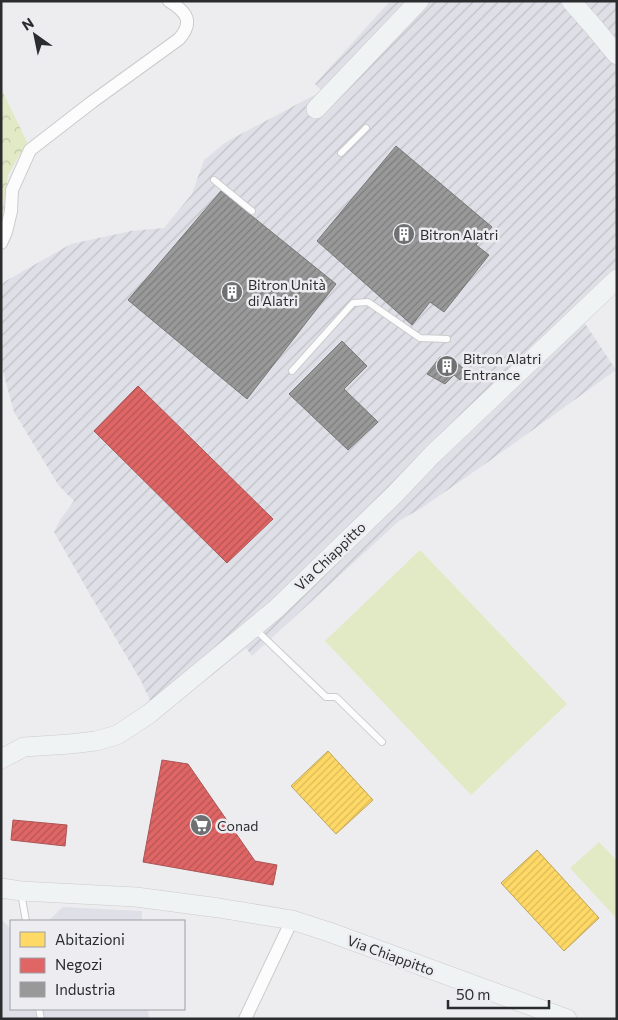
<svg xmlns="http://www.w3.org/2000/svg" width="618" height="1020" viewBox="0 0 618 1020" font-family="Commissioner,sans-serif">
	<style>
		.built { fill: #dfe0e7 }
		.industrial { fill: url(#industrial-furrows) }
		.forest { fill: url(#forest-crowns) }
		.garden { fill: #e1eac4 }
		.homes { fill: url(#homes-hatch); stroke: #bfa555 }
		.shops { fill: url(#shops-hatch); stroke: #a55 }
		.industry { fill: url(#industry-hatch); stroke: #787879 }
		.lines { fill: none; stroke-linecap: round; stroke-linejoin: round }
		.lane-casing { stroke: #cbcbcd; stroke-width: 8 }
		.street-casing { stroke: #cbcbcd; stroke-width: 14 }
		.secondary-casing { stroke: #cbcbcd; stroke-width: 20 }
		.lane { stroke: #fcfcfd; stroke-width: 6 }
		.street { stroke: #fcfcfd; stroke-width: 12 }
		.secondary { stroke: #f0f3f3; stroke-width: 19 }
		.labels { text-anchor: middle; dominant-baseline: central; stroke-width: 5; stroke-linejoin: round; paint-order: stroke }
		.poi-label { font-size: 14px; fill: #2b2c2d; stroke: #ececf1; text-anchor: start }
		.street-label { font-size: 14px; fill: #2b2c2d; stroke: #ececf1 }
	</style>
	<defs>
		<pattern id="industrial-furrows" width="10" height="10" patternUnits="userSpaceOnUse" patternTransform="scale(1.25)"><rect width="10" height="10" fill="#dfe0e7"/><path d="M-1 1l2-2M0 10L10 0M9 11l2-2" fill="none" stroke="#c0c0c6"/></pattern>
		<pattern id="forest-crowns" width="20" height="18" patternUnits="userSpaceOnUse" patternTransform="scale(1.25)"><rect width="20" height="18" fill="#e1eac4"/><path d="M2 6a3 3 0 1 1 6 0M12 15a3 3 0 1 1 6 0" fill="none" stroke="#c1c9a9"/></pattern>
		<pattern id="homes-hatch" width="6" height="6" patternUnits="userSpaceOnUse" patternTransform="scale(1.25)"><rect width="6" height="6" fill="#ffd966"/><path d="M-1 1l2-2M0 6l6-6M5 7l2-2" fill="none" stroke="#dbba59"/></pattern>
		<pattern id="shops-hatch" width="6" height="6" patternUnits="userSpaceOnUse" patternTransform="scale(1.25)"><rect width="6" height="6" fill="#e06666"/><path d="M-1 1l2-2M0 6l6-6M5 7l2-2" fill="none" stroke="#b65454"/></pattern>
		<pattern id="industry-hatch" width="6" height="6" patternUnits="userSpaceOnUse" patternTransform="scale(1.25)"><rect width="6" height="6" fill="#999"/><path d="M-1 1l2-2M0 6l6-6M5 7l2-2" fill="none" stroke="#7d7d7d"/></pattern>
	</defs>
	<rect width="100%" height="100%" fill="#ededf0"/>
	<path class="built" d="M63 907 142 911V921H48Z
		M1 919 11 929V1009H148L149 1019H1Z"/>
	<path class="industrial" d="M390 1H617V292L584 322 616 370 488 462 423 507 399 521 252 656 246 648 158 718 141 681 92 598 54 532 60 520 74 501 59 486 14 412 1 364V287L4 282 71 244 131 231 164 228 192 194 204 160 226 142 322 91 315 84Z"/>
	<path class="forest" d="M1 88 27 142 8 175 2 221 1 220Z"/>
	<path class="garden" d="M420 550 567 704 471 795 325 641Z
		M599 842 617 861V919L570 868Z"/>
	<path class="homes" d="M328 751 373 800 336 834 291 786Z
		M537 850 599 918 564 951 501 883Z"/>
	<path class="shops" d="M138 386 273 519 227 563 94 431Z
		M162 760 188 764 255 861 277 865 273 885 143 862Z
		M13 820 67 825 65 846 11 840Z"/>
	<path class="industry" d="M396 146 492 227 476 245 489 255 444 312 430 302 412 325 317 241Z
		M221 191 336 284 247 399 128 300Z
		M342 341 367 366 344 389 378 422 348 450 289 394Z
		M440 357 453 359 467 372 460 380 454 375 445 384 427 374Z"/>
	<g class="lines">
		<g class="lane-casing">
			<path id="lane" d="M341 153 366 128
				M214 180 252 211
				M292 371 353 303 368 302 420 338 447 339
				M254 628 326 697H336L382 742
				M21 893 26 921
				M39 1009 41 1019"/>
		</g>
		<g class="street-casing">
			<path id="street" d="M1 243 6 232 11 211 12 190 30 150 92 102 179 39C194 22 187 12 169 1
				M245 1019 292 920"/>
		</g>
		<g class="secondary-casing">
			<path id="secondary" d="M571 1 593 26 617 55
				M316 109 419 1
				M1 759 24 747 70 744 96 741 117 735 149 714 276 609 395 494 432 455 617 279
				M1 888 21 891 136 897 219 908 292 920 329 932 567 1019"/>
		</g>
		<use href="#lane" class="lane"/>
		<use href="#street" class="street"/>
		<use href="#secondary" class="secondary"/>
	</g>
	<defs>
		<g id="building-disc" transform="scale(1.125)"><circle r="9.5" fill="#6f7071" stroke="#ececf1"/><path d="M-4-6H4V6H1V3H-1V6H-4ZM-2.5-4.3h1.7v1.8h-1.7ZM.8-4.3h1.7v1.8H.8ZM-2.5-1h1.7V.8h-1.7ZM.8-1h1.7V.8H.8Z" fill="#fff"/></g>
		<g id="supermarket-disc" transform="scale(1.125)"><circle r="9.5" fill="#6f7071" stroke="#ececf1"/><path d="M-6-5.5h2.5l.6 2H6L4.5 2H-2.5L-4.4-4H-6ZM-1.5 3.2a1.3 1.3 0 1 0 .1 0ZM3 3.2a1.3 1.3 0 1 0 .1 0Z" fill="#fff"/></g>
	</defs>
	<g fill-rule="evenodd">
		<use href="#building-disc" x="404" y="234"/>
		<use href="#building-disc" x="232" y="292"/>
		<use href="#building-disc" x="447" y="366"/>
		<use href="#supermarket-disc" x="201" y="825"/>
	</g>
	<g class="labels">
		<g class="poi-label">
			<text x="420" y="234">Bitron Alatri</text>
			<text x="248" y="284">Bitron Unità<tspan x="248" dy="16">di Alatri</tspan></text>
			<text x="463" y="358">Bitron Alatri<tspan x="463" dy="16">Entrance</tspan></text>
			<text x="217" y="825">Conad</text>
		</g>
		<g class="street-label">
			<text transform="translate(330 556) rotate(-44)">Via Chiappitto</text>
			<text transform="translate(391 955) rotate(20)">Via Chiappitto</text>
		</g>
	</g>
	<rect width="618" height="1020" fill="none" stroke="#2b2c2d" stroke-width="5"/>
	<rect x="10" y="920" width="175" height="90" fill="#ececf1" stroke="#9f9fa3"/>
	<rect x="20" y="932" width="25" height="15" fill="#ffd966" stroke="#9f9fa3"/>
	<text x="55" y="945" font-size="15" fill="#2b2c2d">Abitazioni</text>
	<rect x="20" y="958" width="25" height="15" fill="#e06666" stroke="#9f9fa3"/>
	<text x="55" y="970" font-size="15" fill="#2b2c2d">Negozi</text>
	<rect x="20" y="982" width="25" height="15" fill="#999999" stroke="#9f9fa3"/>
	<text x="55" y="995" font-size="15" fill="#2b2c2d">Industria</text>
	<g transform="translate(35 35) rotate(327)" stroke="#ececf1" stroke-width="4" paint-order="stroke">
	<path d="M0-4L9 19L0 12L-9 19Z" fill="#2b2c2d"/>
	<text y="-8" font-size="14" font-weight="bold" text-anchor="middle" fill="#2b2c2d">N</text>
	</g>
	<path d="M448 1000v8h101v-8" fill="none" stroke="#2b2c2d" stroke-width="2.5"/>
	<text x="456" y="1000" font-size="15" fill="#2b2c2d" stroke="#ececf1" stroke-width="4" paint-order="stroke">50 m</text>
</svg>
